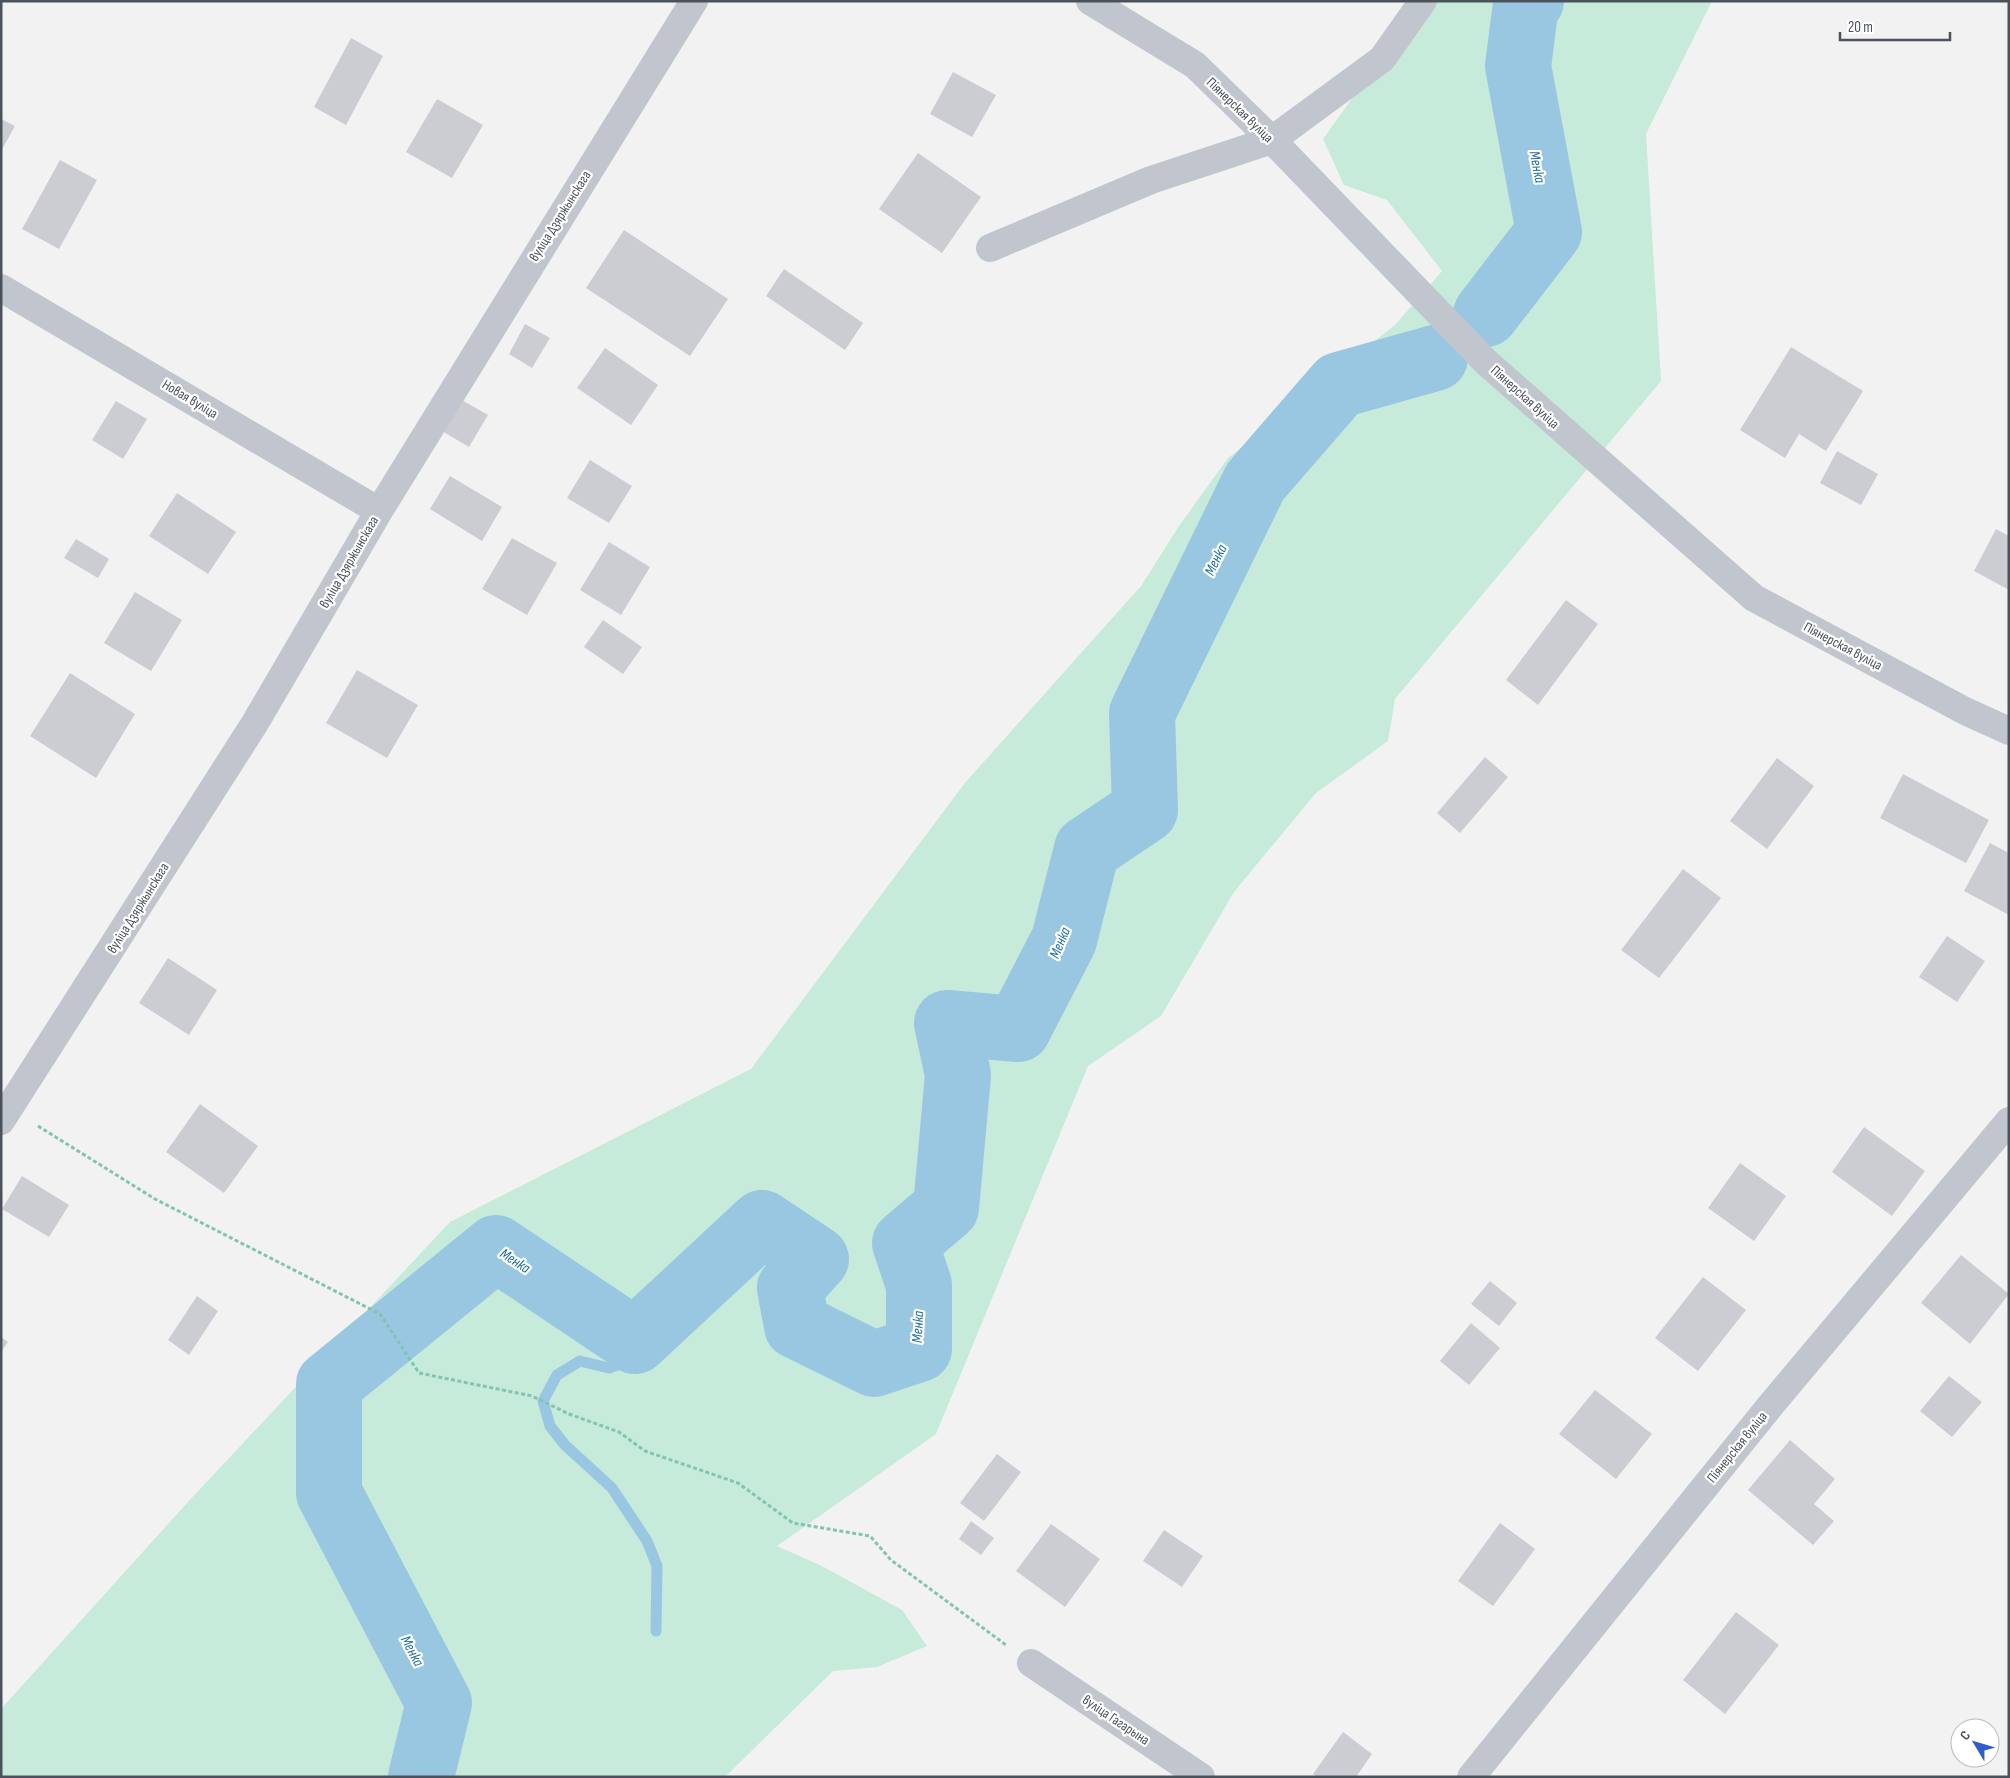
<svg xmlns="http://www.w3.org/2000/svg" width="2010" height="1778" viewBox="0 0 2010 1778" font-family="'Sofia Sans Condensed',sans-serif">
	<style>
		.green { fill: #c6ebda }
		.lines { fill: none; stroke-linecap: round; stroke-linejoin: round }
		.stream { stroke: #99c7e2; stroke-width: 11 }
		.river { stroke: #99c7e2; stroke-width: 66 }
		.building { fill: #cccdd3 }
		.path { stroke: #82c5ae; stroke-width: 3; stroke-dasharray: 4 2.5; stroke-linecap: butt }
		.minor { stroke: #c1c6ce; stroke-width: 28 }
		.labels { text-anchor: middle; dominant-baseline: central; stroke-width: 4.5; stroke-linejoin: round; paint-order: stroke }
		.street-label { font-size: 14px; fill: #4b525c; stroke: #fff }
		.water-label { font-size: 15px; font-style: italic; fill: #1f6e9c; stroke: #fff }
	</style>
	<rect width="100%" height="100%" fill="#f3f2f2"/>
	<path class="green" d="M1422 1H1712L1646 134 1661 381 1395 699 1388 741 1316 793 1234 892 1161 1016 1088 1066 936 1434 777 1546 822 1566 902 1610 927 1646 877 1667 833 1671 725 1777H1V1709L187 1503 450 1222 751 1069 964 784 1141 586 1179 526 1228 458 1396 324 1442 271 1387 200 1344 185 1323 139Z"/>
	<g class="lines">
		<path class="stream" d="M635 1341 634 1359 609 1368 580 1361 557 1375 543 1401 550 1426 565 1445 612 1488 647 1541 657 1566 656 1631"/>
		<path class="river" d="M1486 314 1549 232 1518 66 1526 4 1531 1
			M421 1777 439 1703 329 1493V1384L496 1248 635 1341 762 1223 816 1259 790 1288 797 1326 874 1364 919 1349V1285L905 1243 946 1208 958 1075 947 1023 1018 1029 1064 940 1087 849 1145 810 1142 713 1255 482 1339 385 1435 358"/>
	</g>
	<path class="building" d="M351 38 383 56 346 125 314 107Z
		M953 72 996 95 972 137 930 114Z
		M437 99 483 125 452 178 406 152Z
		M1 119 15 126 1 151Z
		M918 153 981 197 942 253 879 209Z
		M60 160 97 180 59 249 22 229Z
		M624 230 728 299 690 356 586 288Z
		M784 269 863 323 845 350 766 296Z
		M525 324 550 338 532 368 509 354Z
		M1791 347 1863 391 1826 451 1799 434 1785 458 1740 430Z
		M605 348 658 385 631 425 577 388Z
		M460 399 488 415 469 447 442 431Z
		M116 401 147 419 123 459 92 440Z
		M1837 451 1878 474 1861 505 1820 483Z
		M590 460 632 486 609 523 567 498Z
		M450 476 502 507 482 541 430 509Z
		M177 493 236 532 208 574 149 536Z
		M1996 529 2009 536V590L1974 571Z
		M512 538 557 563 527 615 482 589Z
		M76 539 109 559 98 578 64 558Z
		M609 542 650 567 621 615 580 590Z
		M135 592 182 620 151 671 104 643Z
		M1566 600 1598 624 1538 705 1506 680Z
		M603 620 642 647 623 674 584 647Z
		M357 670 418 705 387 758 326 723Z
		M70 673 135 714 96 778 30 736Z
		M1485 757 1508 777 1460 833 1437 813Z
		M1777 758 1814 786 1767 849 1730 821Z
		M1903 774 1989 820 1966 863 1880 818Z
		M1990 843 2009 853V915L1964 891Z
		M1683 869 1721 898 1659 978 1621 950Z
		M1947 936 1985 961 1957 1002 1919 977Z
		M168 958 217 990 189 1035 139 1003Z
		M200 1104 258 1146 224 1193 166 1152Z
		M1864 1127 1925 1171 1892 1216 1832 1172Z
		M1740 1163 1786 1196 1754 1241 1708 1208Z
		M22 1176 69 1205 49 1237 2 1209Z
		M1961 1255 2009 1294 1970 1344 1921 1303Z
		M1703 1277 1746 1310 1698 1371 1655 1338Z
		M1490 1281 1517 1303 1499 1326 1471 1304Z
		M197 1296 218 1311 189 1355 168 1340Z
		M1471 1323 1500 1348 1469 1385 1440 1361Z
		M1 1337 8 1342 1 1352Z
		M1949 1376 1982 1402 1952 1437 1920 1411Z
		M1595 1390 1652 1434 1616 1479 1559 1434Z
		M1790 1440 1835 1479 1814 1504 1834 1521 1813 1545 1748 1490Z
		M997 1454 1021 1472 984 1521 960 1503Z
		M971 1521 994 1538 981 1555 959 1539Z
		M1500 1523 1535 1549 1493 1606 1458 1581Z
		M1051 1524 1100 1559 1065 1607 1016 1571Z
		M1164 1530 1203 1556 1182 1587 1143 1561Z
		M1736 1612 1779 1645 1725 1714 1683 1680Z
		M1343 1732 1372 1754 1356 1777H1317L1313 1774Z"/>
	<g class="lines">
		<path class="path" d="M38 1126 155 1199 380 1314 419 1373 532 1396 569 1414 619 1432 645 1451 738 1483 793 1523 870 1536 891 1560 1006 1645"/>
		<path class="minor" d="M1090 1 1195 65 1272 140 1486 362 1754 598 1965 711 2009 731
			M990 248 1151 180 1272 140 1382 59 1423 1
			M1 288 379 511
			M1 1121 255 723 379 511 694 1
			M1031 1663 1201 1777
			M1471 1777 1770 1406 2009 1121"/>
	</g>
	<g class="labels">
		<g class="street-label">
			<text transform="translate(1240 110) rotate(44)">Піянерская вуліца</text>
			<text transform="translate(560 216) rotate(-58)">вуліца Дзяржынскага</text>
			<text transform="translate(1525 397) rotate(42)">Піянерская вуліца</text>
			<text transform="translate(190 399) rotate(31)">Новая вуліца</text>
			<text transform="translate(349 562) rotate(-60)">вуліца Дзяржынскага</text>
			<text transform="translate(1843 646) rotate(28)">Піянерская вуліца</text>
			<text transform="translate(138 908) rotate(-58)">вуліца Дзяржынскага</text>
			<text transform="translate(1737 1447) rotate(-51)">Піянерская вуліца</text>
			<text transform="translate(1116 1720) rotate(34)">вуліца Гагарына</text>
		</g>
		<g class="water-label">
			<text transform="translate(1537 167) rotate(79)">Менка</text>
			<text transform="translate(1216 560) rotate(-64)">Менка</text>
			<text transform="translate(1060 943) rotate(-68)">Менка</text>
			<text transform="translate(515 1261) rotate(33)">Менка</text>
			<text transform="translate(918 1327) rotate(-87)">Менка</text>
			<text transform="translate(412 1651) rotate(62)">Менка</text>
		</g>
	</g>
	<rect width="2010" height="1778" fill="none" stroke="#4b525c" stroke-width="5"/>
	<g transform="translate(1975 1743) rotate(308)"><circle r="24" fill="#ffffff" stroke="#b7babe"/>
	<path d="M0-4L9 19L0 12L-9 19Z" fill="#305dce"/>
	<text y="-8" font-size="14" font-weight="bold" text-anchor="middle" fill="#4b525c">С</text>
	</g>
	<path d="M1840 32v8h110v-8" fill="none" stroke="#4b525c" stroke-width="2.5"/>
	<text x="1848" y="32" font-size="15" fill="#4b525c" stroke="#ffffff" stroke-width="4" paint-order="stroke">20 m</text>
</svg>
